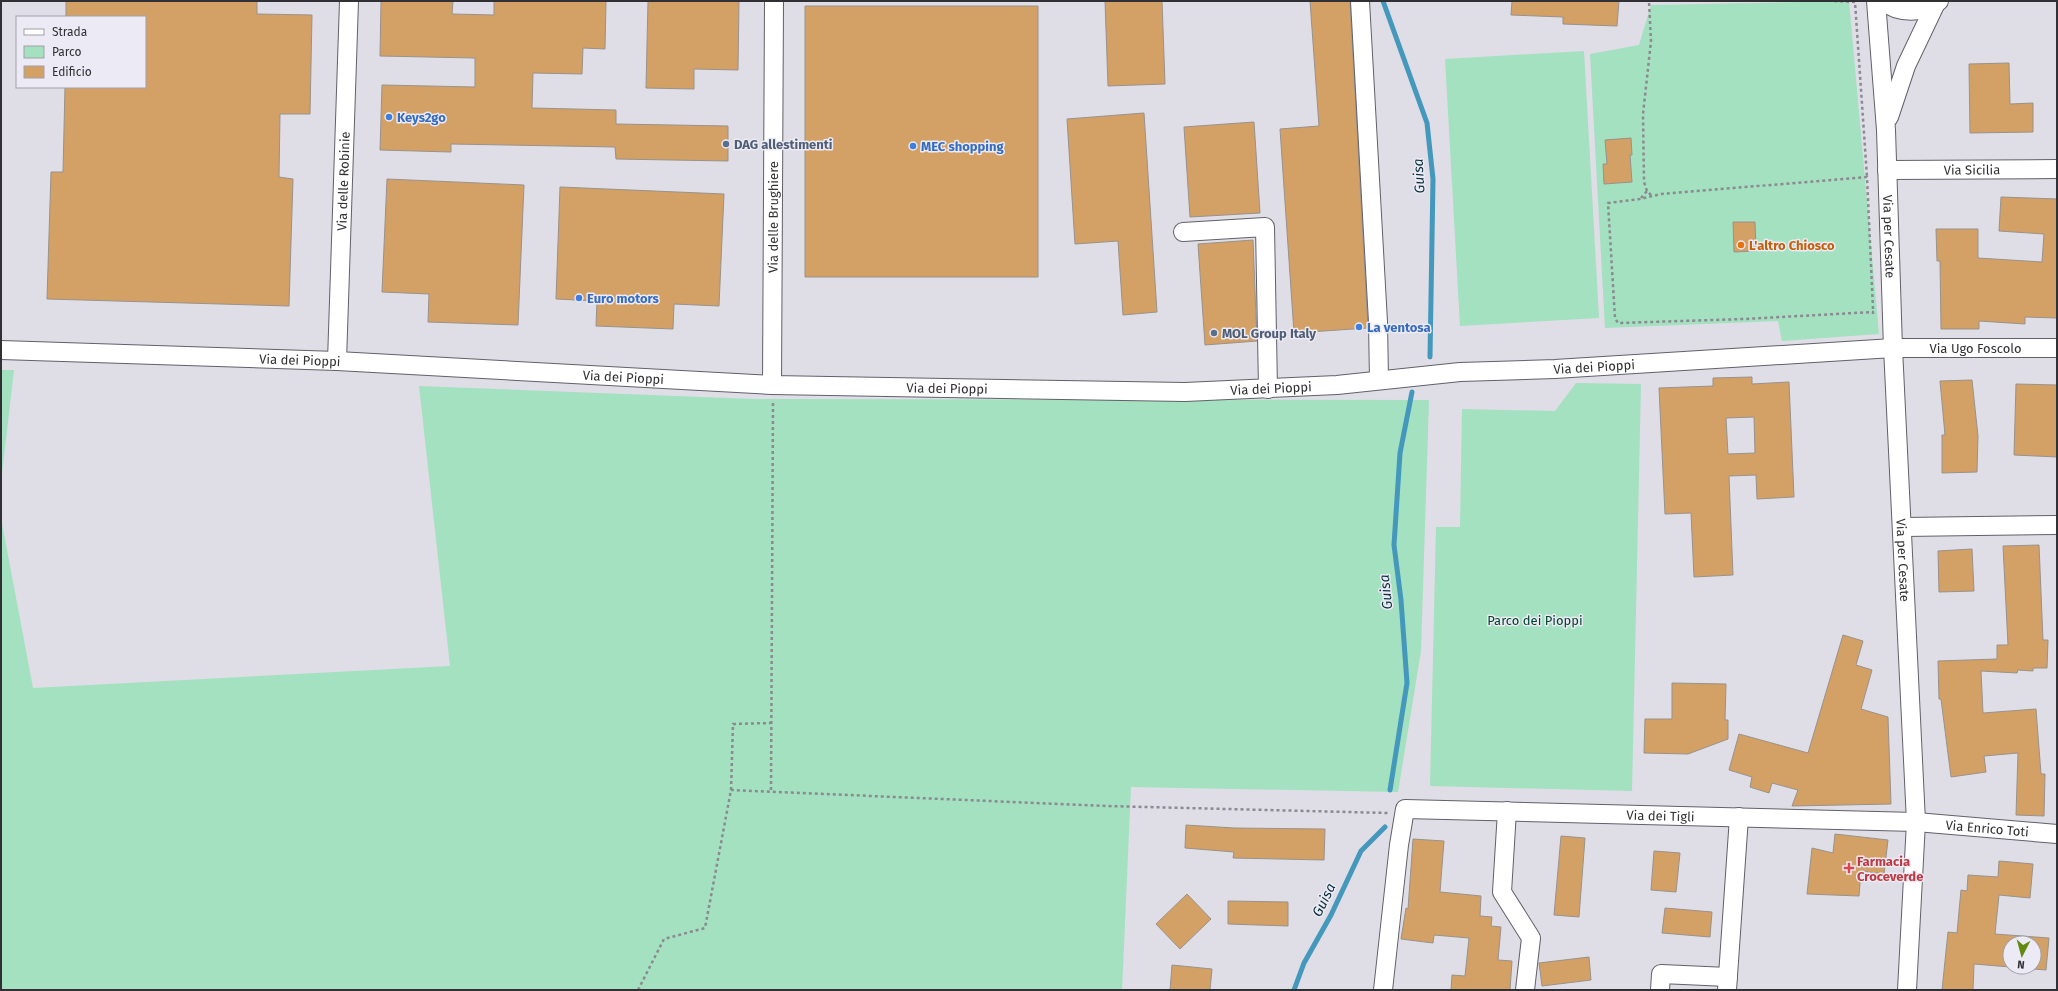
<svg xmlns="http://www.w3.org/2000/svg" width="2058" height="991" viewBox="0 0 2058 991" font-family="'Fira Sans',sans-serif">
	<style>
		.green { fill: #a3e1c0 }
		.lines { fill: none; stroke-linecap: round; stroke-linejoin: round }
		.stream { stroke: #4398bb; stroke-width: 5 }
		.building { fill: #d3a066; stroke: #99928b; fill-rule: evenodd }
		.minor-casing { stroke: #626068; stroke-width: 20 }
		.path { stroke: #8c8a91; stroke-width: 2.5; stroke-dasharray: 3 3; stroke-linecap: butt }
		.minor { stroke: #fff; stroke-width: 18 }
		.shop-dot { fill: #3f7fe0; stroke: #eceaf4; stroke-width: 1.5 }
		.service-dot { fill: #5c6f8a; stroke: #eceaf4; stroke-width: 1.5 }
		.food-dot { fill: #e8710a; stroke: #eceaf4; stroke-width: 1.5 }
		.health-dot { fill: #e0444e; stroke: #eceaf4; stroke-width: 1.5 }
		.labels { text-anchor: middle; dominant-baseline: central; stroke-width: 3; stroke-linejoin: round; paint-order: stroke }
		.shop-label { font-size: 13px; font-weight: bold; fill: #366cbe; stroke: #eceaf4; text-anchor: start }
		.service-label { font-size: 13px; font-weight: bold; fill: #4e5e75; stroke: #eceaf4; text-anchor: start }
		.street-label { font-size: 13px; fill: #313034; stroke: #eceaf4 }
		.food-label { font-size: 13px; font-weight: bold; fill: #c56008; stroke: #eceaf4; text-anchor: start }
		.park-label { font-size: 13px; fill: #02452c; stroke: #eceaf4 }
		.health-label { font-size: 13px; font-weight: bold; fill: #be3a42; stroke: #eceaf4; text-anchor: start }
		.water-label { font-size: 14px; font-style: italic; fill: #062e3d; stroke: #eceaf4 }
	</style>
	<rect width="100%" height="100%" fill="#dfdde6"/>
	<path class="green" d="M1849 1 1879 334 1782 341 1778 321 1605 328 1590 54 1639 45 1651 5Z
		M1584 51 1599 318 1460 326 1445 59Z
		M1 370H14L1 482Z
		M1576 383 1641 384 1632 791 1430 786 1436 527H1460L1462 409 1555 411Z
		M419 386 754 399 1429 400 1421 651 1398 792 1131 787 1122 990H1V518L33 688 450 666Z"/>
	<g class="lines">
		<path class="stream" d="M1383 1 1427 123 1433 179 1430 357
			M1390 790 1407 683 1401 600 1394 545 1400 453 1412 392
			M1294 990 1304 963 1331 915 1361 851 1385 827"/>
	</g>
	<path class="building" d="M66 1H257V14L312 15 310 114H280L279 177 293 179 289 306 47 299 51 172H63L65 87H145V17H66Z
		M381 1H453L452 14 494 15V1H606L605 49 583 48 582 74 533 73 532 108 616 110V124L728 126V161L616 159 615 147 451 144V152L380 150 382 85 475 87V58L380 56Z
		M648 1H739L738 70 694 69V89L646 88Z
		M1105 1H1162L1165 84 1108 86Z
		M1310 1H1350L1368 328 1294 333 1280 129 1319 126Z
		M1512 1H1619L1617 26 1563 24V17L1511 15Z
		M805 6H1038V277H805Z
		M2009 63 2010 104 2033 103V132L1970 133 1969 64Z
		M1144 113 1157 312 1123 315 1118 241 1075 244 1067 119Z
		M1254 122 1260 213 1190 217 1184 127Z
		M1631 138 1632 155H1630L1632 182 1604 184 1603 164H1607L1605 140Z
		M387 179 524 185 518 325 428 322 429 294 382 292Z
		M560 187 724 194 719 306 674 304 673 329 596 326 597 301 556 299Z
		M2001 197 2057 199V318L2025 317V324L1979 321V329H1941L1940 261H1937L1936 229H1978V258L2042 262 2044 234 1999 231Z
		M1733 222H1755L1756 251 1734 252Z
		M1253 240 1257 341 1205 345 1198 244Z
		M1752 377V384L1789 382 1794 497 1757 499 1756 475 1729 476 1733 575 1694 577 1691 513 1665 514 1659 388 1713 386V378ZM1754 417 1755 453 1728 454 1726 418Z
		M1972 380 1978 436 1977 472 1942 473V435H1945L1940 381Z
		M2016 384 2057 385V457L2014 455Z
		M2039 545 2043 640H2048L2047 668H2033V671L2018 670 2017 673 1981 671 1983 713 2036 709 2041 774H2045L2044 816 2016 815 2018 753 1984 756 1986 772 1951 777 1941 699H1939L1938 661 1997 659V645H2008L2003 546Z
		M1972 549 1974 591 1939 592 1938 551Z
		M1843 635 1863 641 1856 665 1872 670 1861 709 1888 717 1891 804 1792 806 1798 790 1772 783 1769 793 1750 787 1752 777 1729 770 1739 734 1808 753Z
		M1672 683 1726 684 1725 720H1728V739L1688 754 1644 753 1645 719H1672Z
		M1186 825 1234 828 1325 829 1324 860 1233 858 1234 852 1185 848Z
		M1835 834 1888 840 1884 874 1861 871 1859 896 1807 894 1812 848 1833 853Z
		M1561 836 1585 838 1579 917 1554 915Z
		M1413 839 1444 841 1440 892 1481 896 1480 916 1492 917 1491 926 1501 927 1498 960 1512 961 1510 990H1451L1452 975 1465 976 1469 938 1434 935 1433 943 1401 939 1406 908 1408 909Z
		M1654 851 1680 853 1676 892 1651 890Z
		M1999 861 2033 864 2030 898 1999 895 1995 934 2049 938 2046 970 1974 964 1973 990H1942L1948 932 1957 933 1961 890 1967 891 1968 875 1998 877ZM2010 943H2034V967H2010Z
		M1187 894 1211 919 1180 949 1156 924Z
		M1228 901 1288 902V926L1228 924Z
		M1665 908 1712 912 1710 937 1662 933Z
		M1589 957 1591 980 1542 986 1539 963Z
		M1172 965 1212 969 1210 990H1170Z"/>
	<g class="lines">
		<g class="minor-casing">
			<g id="minor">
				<path d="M1360 1 1378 322 1379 380"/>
				<path id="s1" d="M1876 1 1886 130 1893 348 1916 822 1907 990"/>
				<path d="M1883 1C1898 14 1924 14 1939 1"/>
				<path d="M1889 117 1906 66 1936 3"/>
				<path id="s2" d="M1887 170 2057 169"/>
				<path d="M1183 232 1265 227 1268 389"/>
				<path id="s3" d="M1 350 337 361 772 385 1185 392 1337 385 1460 372 1555 369 1893 348H2057"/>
				<path id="s4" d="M337 361 349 1"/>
				<path id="s5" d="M772 385 774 1"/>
				<path d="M1903 527 2057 525"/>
				<path d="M1507 811 1502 892 1531 938 1525 990"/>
				<path id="s6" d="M1383 990 1399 845 1405 809 1916 822 2057 834"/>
				<path d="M1660 990 1661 974 1728 977"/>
				<path d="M1727 990 1739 817"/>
			</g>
		</g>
		<path class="path" d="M1834 1 1855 2 1867 177
			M1647 191 1644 182 1643 114 1651 41 1649 1
			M1641 198 1647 191 1652 196
			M1873 309 1867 177 1661 194 1640 199 1608 203 1615 318 1618 323 1744 319 1873 312V315
			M731 790 733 724 771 723
			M771 790 773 401
			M638 990 664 939 705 928 731 790 1106 806 1388 813"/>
		<use href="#minor" class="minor"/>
	</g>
	<g class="shop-dot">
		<circle cx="389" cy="117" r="4"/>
		<circle cx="913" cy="146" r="4"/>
		<circle cx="579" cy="298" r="4"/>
		<circle cx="1359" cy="327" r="4"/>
	</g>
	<g class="service-dot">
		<circle cx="726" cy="144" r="4"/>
		<circle cx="1214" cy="333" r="4"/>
	</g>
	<circle class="food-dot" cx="1741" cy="245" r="4"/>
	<path class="health-dot" d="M1847 862h4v4h4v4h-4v4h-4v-4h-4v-4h4z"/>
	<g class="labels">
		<g class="shop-label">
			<text x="397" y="117">Keys2go</text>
			<text x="921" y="146">MEC shopping</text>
			<text x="587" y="298">Euro motors</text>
			<text x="1367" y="327">La ventosa</text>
		</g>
		<g class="service-label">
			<text x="734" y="144">DAG allestimenti</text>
			<text x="1222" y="333">MOL Group Italy</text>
		</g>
		<g class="street-label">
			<text stroke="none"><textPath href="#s2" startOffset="85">Via Sicilia</textPath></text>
			<text stroke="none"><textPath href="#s4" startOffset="180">Via delle Robinie</textPath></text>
			<text stroke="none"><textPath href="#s5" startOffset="168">Via delle Brughiere</textPath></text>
			<text stroke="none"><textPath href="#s1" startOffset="236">Via per Cesate</textPath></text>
			<text stroke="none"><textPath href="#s3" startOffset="1977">Via Ugo Foscolo</textPath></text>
			<text stroke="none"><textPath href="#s3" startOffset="299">Via dei Pioppi</textPath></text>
			<text stroke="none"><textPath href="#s3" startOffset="1595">Via dei Pioppi</textPath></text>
			<text stroke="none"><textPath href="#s3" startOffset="623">Via dei Pioppi</textPath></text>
			<text stroke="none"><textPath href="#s3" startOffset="947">Via dei Pioppi</textPath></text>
			<text stroke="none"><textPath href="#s3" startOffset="1271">Via dei Pioppi</textPath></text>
			<text stroke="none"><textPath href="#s1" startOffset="560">Via per Cesate</textPath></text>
			<text stroke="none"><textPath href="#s6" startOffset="438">Via dei Tigli</textPath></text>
			<text stroke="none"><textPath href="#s6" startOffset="765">Via Enrico Toti</textPath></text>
		</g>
		<g class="food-label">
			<text x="1749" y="245">L'altro Chiosco</text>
		</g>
		<g class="park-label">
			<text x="1535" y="620">Parco dei Pioppi</text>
		</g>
		<g class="health-label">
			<text x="1857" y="861">Farmacia<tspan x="1857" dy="15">Croceverde</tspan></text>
		</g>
		<g class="water-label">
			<text transform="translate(1419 176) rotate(-93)">Guisa</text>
			<text transform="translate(1386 592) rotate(-96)">Guisa</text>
			<text transform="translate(1324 900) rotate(-64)">Guisa</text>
		</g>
	</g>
	<rect width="2058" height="991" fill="none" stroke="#313034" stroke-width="4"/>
	<rect x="16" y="16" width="130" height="72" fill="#eceaf4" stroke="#a1a0a7"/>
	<rect x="24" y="29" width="20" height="6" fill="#ffffff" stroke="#a1a0a7"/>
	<text x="52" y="36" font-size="12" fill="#313034">Strada</text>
	<rect x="24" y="46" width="20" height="12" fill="#a3e1c0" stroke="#a1a0a7"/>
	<text x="52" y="56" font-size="12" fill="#313034">Parco</text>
	<rect x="24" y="66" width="20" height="12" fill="#d3a066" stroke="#a1a0a7"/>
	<text x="52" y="76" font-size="12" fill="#313034">Edificio</text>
	<g transform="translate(2022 955) rotate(186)"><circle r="19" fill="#eceaf4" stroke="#a1a0a7"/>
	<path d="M0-3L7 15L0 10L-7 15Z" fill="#638912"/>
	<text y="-6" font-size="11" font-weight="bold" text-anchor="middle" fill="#313034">N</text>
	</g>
</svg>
